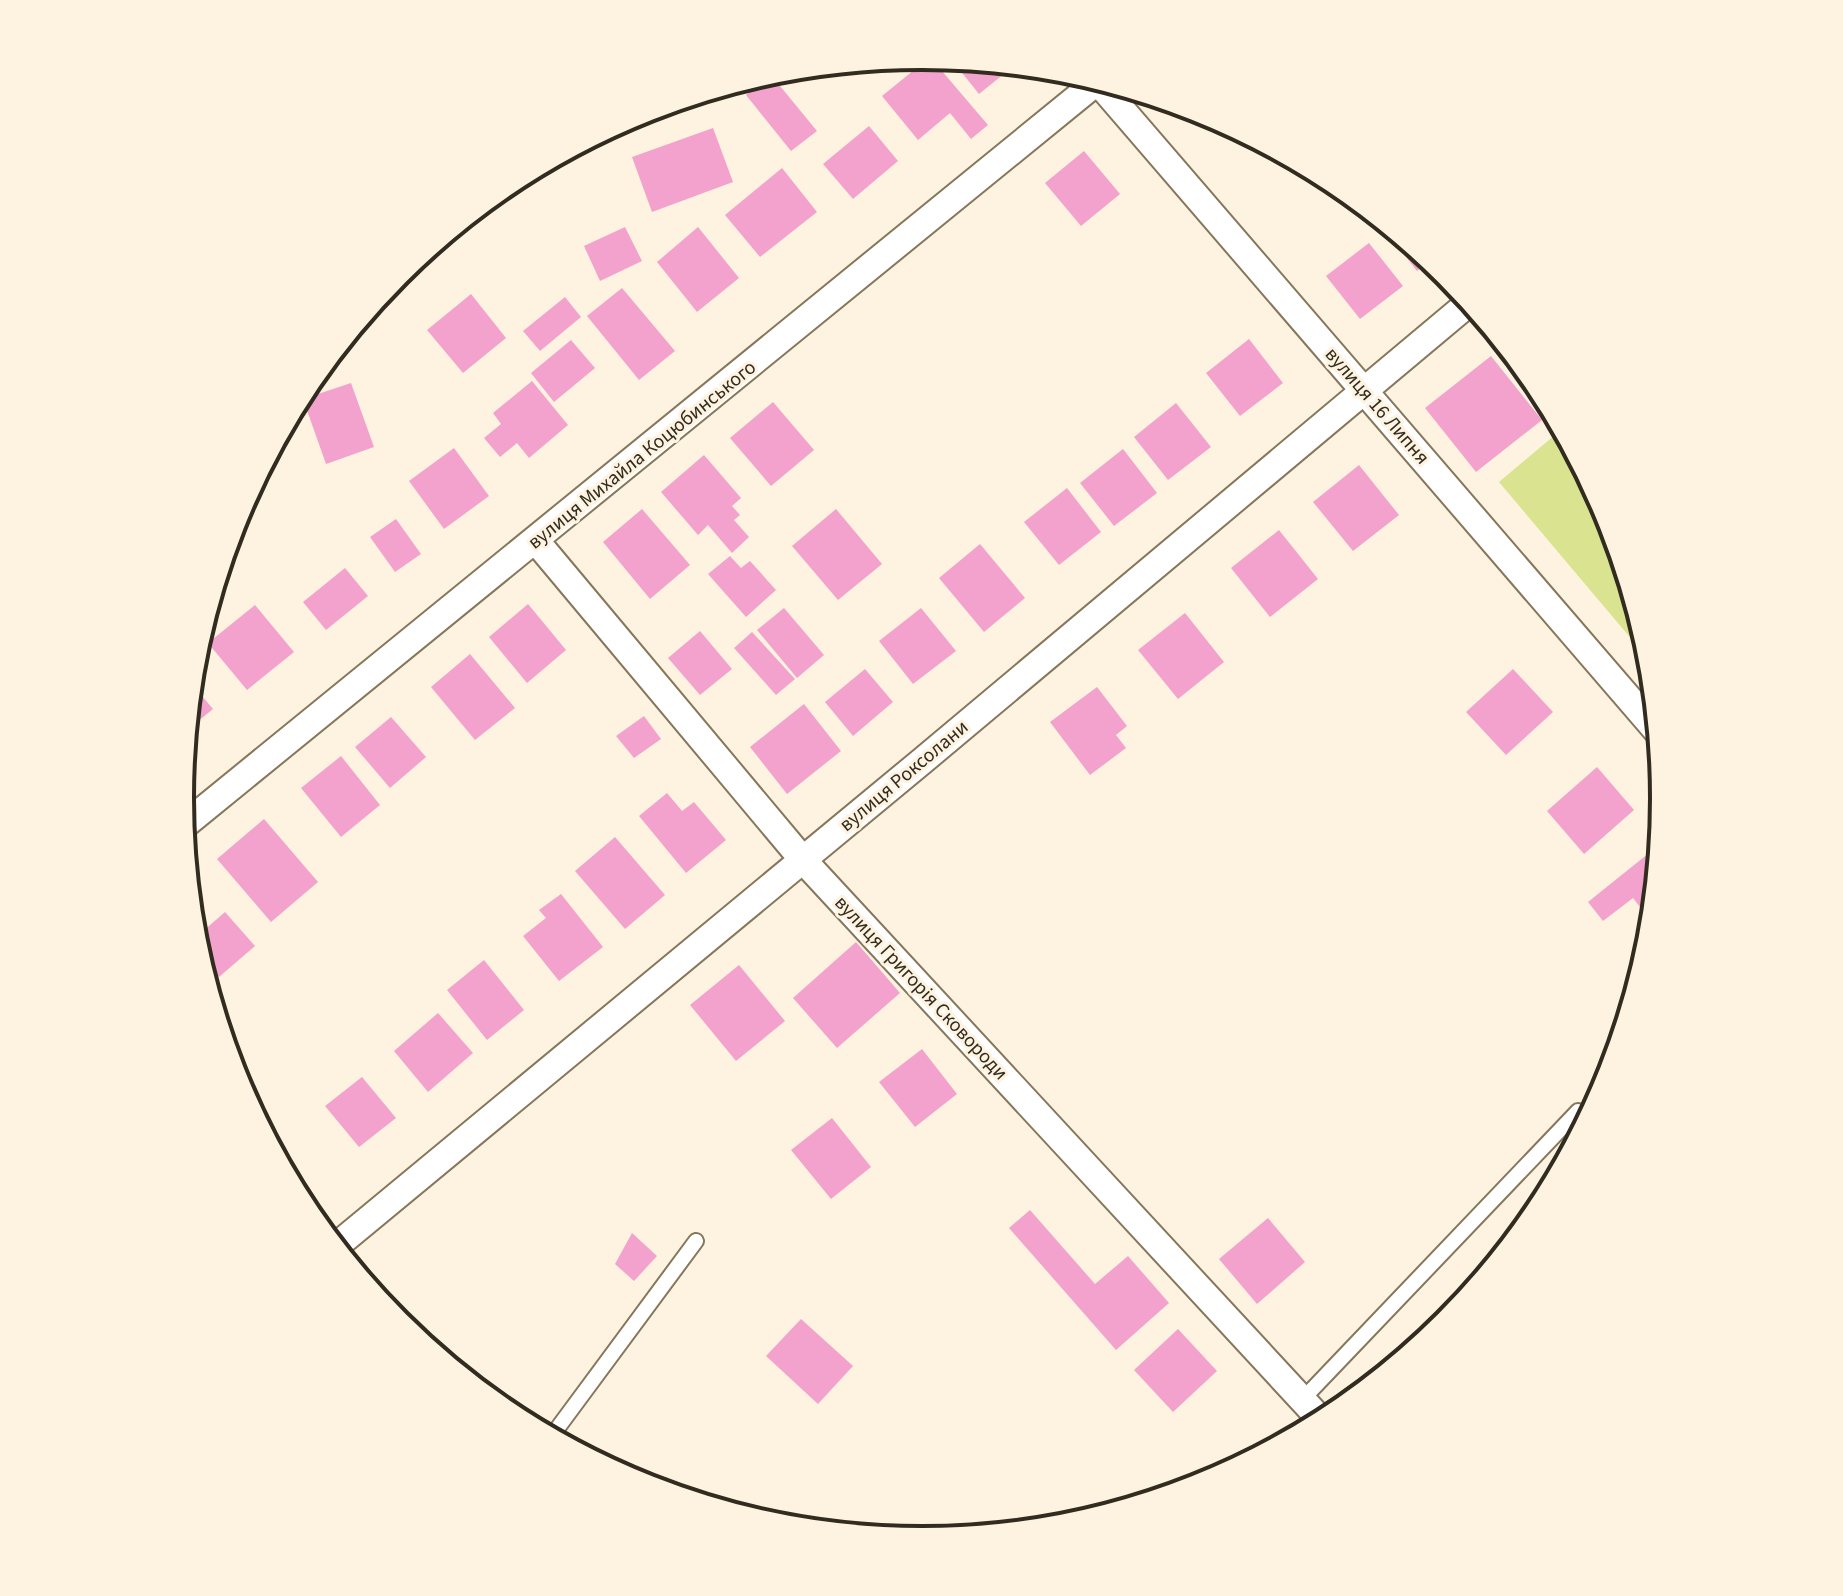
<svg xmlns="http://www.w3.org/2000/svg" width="1843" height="1596" viewBox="0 0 1843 1596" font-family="'Source Sans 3',sans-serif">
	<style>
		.green { fill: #dae390 }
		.building { fill: #f2a2cc }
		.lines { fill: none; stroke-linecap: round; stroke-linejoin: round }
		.service-casing { stroke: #86775b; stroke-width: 18 }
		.minor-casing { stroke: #86775b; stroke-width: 30 }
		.service { stroke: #fff; stroke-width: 14 }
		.minor { stroke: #fff; stroke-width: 26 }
		.labels { text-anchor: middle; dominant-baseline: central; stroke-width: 6; stroke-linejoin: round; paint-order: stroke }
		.street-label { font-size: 20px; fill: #322c20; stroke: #fdf3e0 }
		.rim { fill: none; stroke: #322c20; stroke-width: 4 }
	</style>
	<rect width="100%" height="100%" fill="#fdf3e0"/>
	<path class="green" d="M1562 429 1607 514 1650 661 1499 482Z"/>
	<path class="building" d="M930 57 988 125 971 139 950 113 918 140 882 96Z
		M951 59 1015 65 979 94Z
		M771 75 817 131 791 151 746 95Z
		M869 126 898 161 853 199 823 164Z
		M713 128 733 182 652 212 632 157Z
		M1084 151 1120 194 1081 226 1045 183Z
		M782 168 817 212 760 257 725 215Z
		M1387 224 1413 246 1430 260 1417 271 1383 227Z
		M625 227 642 261 600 281 584 246Z
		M698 227 739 278 697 312 657 262Z
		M1369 243 1403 286 1360 319 1326 276Z
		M622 288 675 351 639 380 587 316Z
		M471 294 506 338 463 373 427 330Z
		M565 297 581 317 540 351 523 331Z
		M1249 339 1283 383 1240 416 1206 373Z
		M571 340 595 368 554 402 531 373Z
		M1491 356 1542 420 1476 472 1425 408Z
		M532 381 568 425 529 458 517 443 500 457 484 438 501 424 493 413Z
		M351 383 374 447 326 464 303 399Z
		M773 402 814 450 771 486 730 438Z
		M1176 403 1211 447 1168 480 1134 437Z
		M454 448 489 496 444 529 409 481Z
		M1123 449 1157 493 1114 526 1080 483Z
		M704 455 741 498 732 506 740 515 734 520 749 537 732 553 708 525 698 535 661 492Z
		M1359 465 1399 515 1353 551 1313 502Z
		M1067 488 1101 532 1059 565 1024 522Z
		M642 509 690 565 650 599 603 542Z
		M836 509 882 564 838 600 792 546Z
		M396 519 421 554 395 572 370 537Z
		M1279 530 1318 579 1270 617 1231 568Z
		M980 544 1025 598 984 632 939 578Z
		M730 556 741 568 750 561 776 590 746 617 708 574Z
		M345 568 368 596 326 630 303 602Z
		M528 604 566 650 527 683 489 637Z
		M255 605 294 652 247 690 208 643Z
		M784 608 824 655 797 678 757 630Z
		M921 608 956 651 913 684 879 641Z
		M1185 613 1224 662 1178 699 1138 650Z
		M700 631 732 669 700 695 668 658Z
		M752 632 795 679 776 695 734 648Z
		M470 654 515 708 475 740 431 687Z
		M865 669 893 702 853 736 825 702Z
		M1513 669 1553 712 1506 755 1466 712Z
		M191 683 213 709 186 731 190 695Z
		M1097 687 1127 726 1116 735 1126 748 1090 775 1050 722Z
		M804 704 841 751 787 794 750 747Z
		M644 716 661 739 634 758 616 736Z
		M391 717 426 757 390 788 355 747Z
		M341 756 380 805 341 837 301 788Z
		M1597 767 1634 810 1584 854 1547 811Z
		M667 793 682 811 694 802 726 840 686 873 639 816Z
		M264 819 318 882 271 922 217 859Z
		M615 837 665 895 625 929 575 871Z
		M1659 845 1651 921 1633 898 1603 921 1588 902Z
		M561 894 603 947 559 981 523 936 546 918 539 910Z
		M225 912 255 946 219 977 197 952 193 940Z
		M856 942 900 993 837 1048 793 998Z
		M484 960 524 1010 487 1040 447 990Z
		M739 965 785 1021 736 1061 690 1005Z
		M438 1013 473 1053 428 1092 394 1051Z
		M922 1049 957 1094 915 1127 879 1082Z
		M362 1077 396 1118 359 1147 325 1106Z
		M832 1118 871 1167 831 1199 791 1150Z
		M1030 1210 1095 1284 1128 1256 1169 1303 1116 1350 1009 1228Z
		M1268 1218 1305 1262 1257 1304 1219 1259Z
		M632 1233 657 1256 634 1281 615 1264Z
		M801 1319 853 1366 818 1404 766 1356Z
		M1178 1329 1217 1371 1173 1412 1134 1370Z"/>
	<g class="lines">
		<g class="service-casing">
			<path id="service" d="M1302 1400 1578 1111
				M551 1437 696 1241"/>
		</g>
		<g class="minor-casing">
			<path id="minor" d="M1098 82 1657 731
				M536 541 803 860 1322 1421
				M182 827 1099 80
				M335 1247 921 762 1470 302"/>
		</g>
		<use href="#service" class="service"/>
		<use href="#minor" class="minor"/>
	</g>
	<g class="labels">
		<g class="street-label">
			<text transform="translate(1377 406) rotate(49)">вулиця 16 Липня</text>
			<text transform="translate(642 455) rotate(-39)">вулиця Михайла Коцюбинського</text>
			<text transform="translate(904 776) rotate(-40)">вулиця Роксолани</text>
			<text transform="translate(921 988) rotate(47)">вулиця Григорія Сковороди</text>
		</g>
	</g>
	<path d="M0 0H1843V1596H0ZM194 798a728 728 0 1 1 1456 0a728 728 0 1 1-1456 0Z" fill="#fdf3e0" fill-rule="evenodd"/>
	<path class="rim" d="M194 798a728 728 0 1 1 1456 0a728 728 0 1 1-1456 0Z"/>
</svg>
